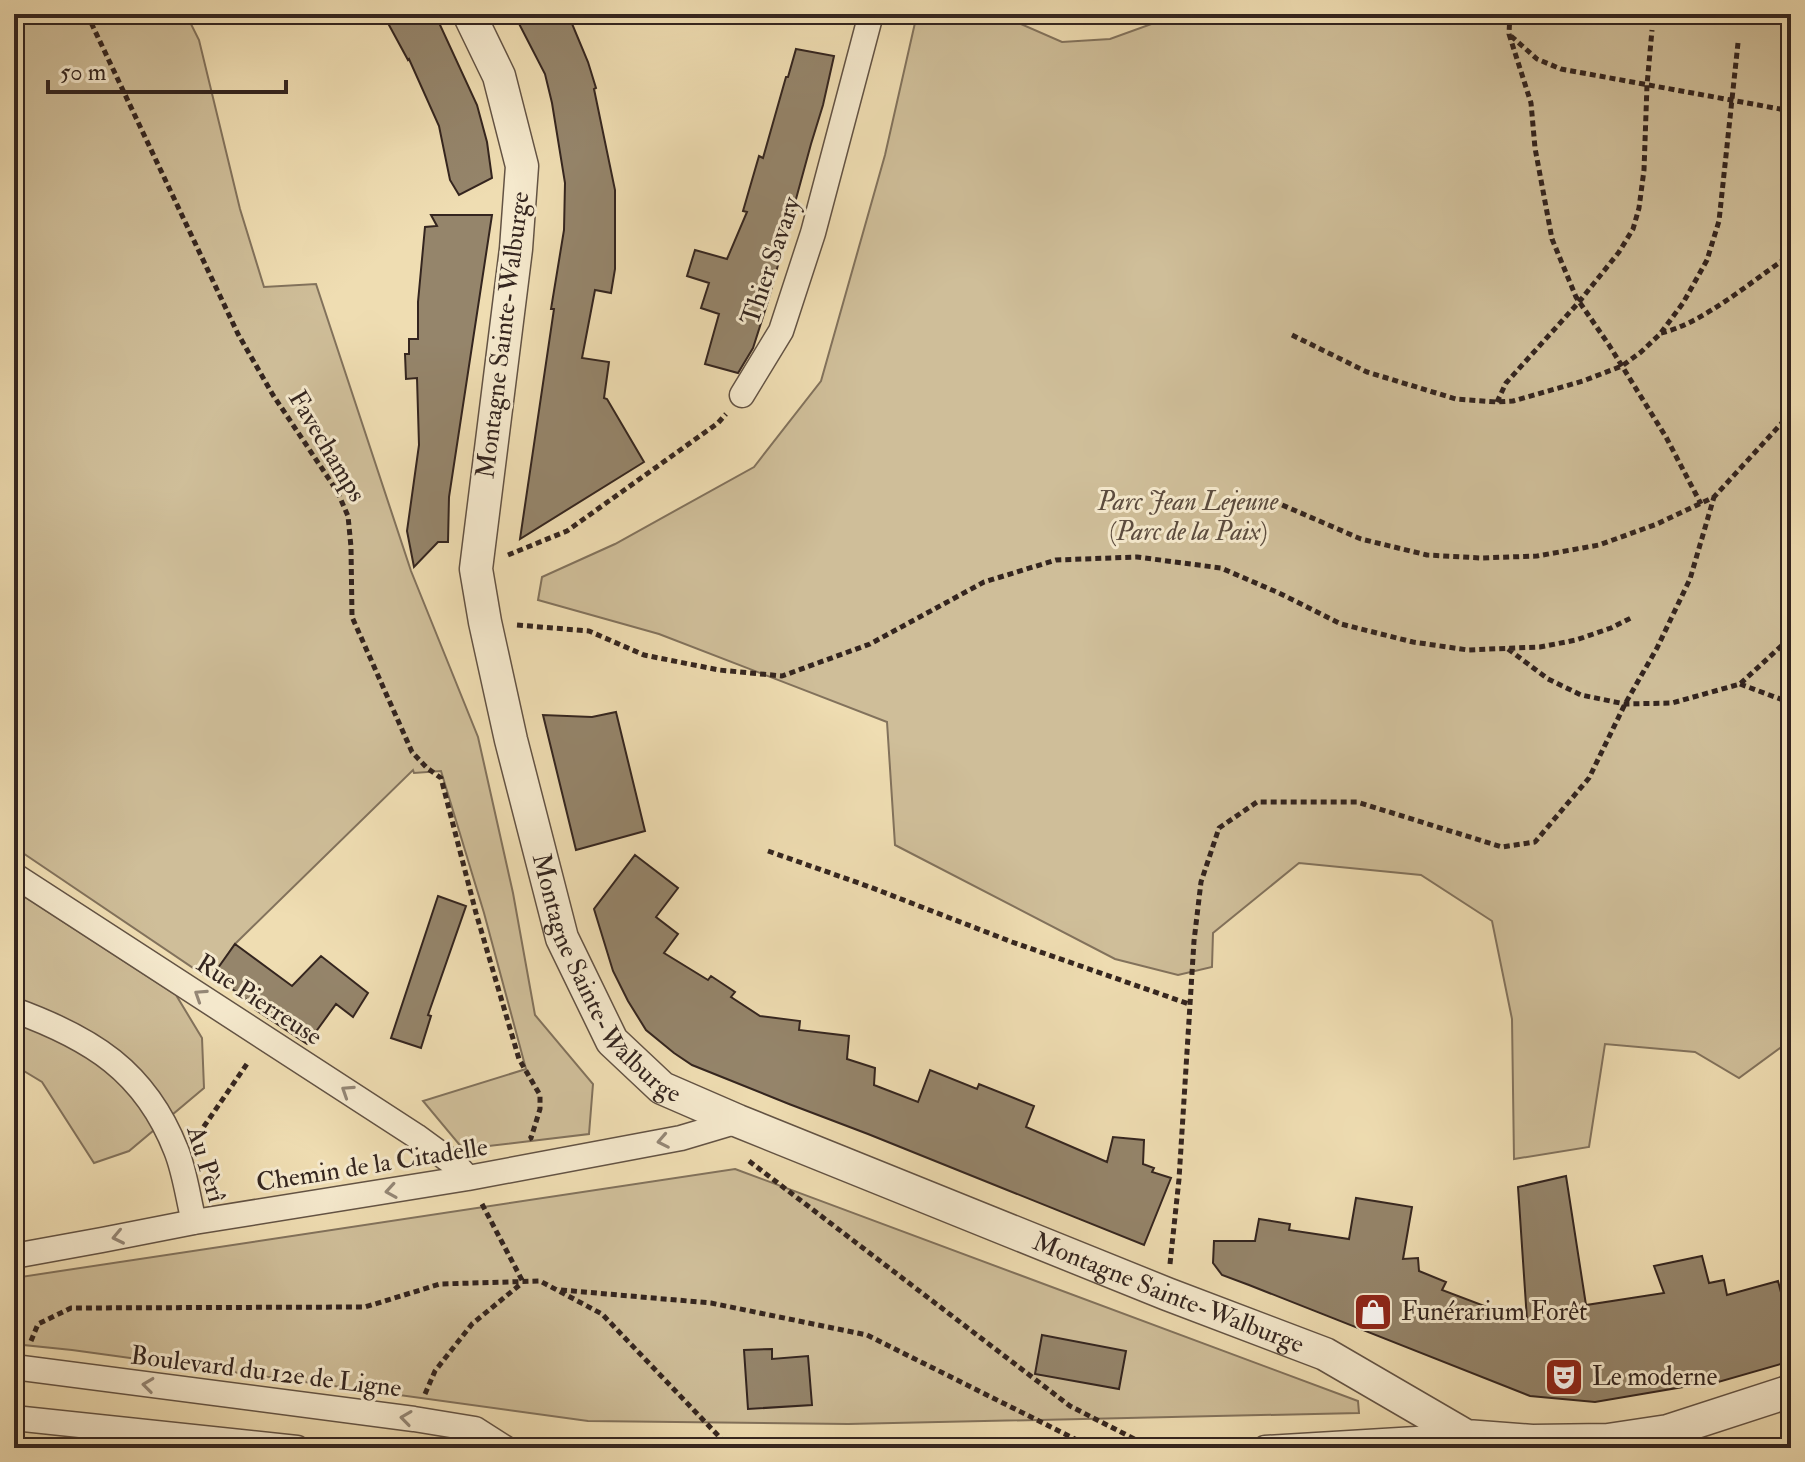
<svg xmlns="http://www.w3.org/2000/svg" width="1805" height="1462" viewBox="0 0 1805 1462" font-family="'IM FELL Double Pica',serif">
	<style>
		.green { fill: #cfbe99; stroke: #82725c; stroke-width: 2 }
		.building { fill: #95856b; stroke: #34251f; stroke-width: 2 }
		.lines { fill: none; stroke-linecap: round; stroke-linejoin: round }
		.service-casing { stroke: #635344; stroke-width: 15 }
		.minor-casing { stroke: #635344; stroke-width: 27 }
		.tertiary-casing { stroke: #635344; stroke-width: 35 }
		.path { stroke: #34251f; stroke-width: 5; stroke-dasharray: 6 4; stroke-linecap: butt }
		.service { stroke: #f5e9cd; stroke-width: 12 }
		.minor { stroke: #f5e9cd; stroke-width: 24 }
		.tertiary { stroke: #f5e9cd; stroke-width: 32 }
		.oneway { stroke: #948776 }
		.labels { text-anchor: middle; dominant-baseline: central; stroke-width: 6; stroke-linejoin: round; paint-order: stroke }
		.street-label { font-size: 26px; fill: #34251f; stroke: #f5e9cd }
		.park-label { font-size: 26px; font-style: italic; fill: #5b4b3e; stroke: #f5e9cd }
		.poi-label { font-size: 26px; fill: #34251f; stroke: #f5e9cd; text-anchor: start }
	</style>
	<rect width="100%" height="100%" fill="#efddb2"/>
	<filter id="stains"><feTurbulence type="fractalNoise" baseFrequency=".0025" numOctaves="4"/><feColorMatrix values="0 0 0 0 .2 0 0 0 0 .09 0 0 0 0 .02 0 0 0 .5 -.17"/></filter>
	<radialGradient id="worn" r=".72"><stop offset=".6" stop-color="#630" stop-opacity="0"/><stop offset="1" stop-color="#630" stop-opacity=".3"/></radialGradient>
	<path class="green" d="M14 14H186L199 40 240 209 264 287 316 284 411 571 478 737 513 893 535 1015 593 1084 589 1134 463 1149 423 1101 526 1069 484 913 441 771 414 773 413 770 235 944 211 980 14 847Z
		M917 14H998L1062 42 1110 39 1179 14H1791V1040L1739 1078 1695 1052 1605 1044 1589 1147 1514 1159 1512 1019 1492 921 1421 875 1299 863 1213 933 1212 967 1178 975 1115 959 895 845 887 722 659 634 538 600 542 577 615 544 754 467 821 381 885 155Z
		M14 890 176 995 202 1038 204 1088 129 1151 94 1163 42 1082 14 1065Z
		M735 1169 1358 1401 1359 1413 848 1424 588 1421 72 1350 14 1344V1278Z"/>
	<path class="building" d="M383 14H435L477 105 487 142 492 178 459 195 450 180 439 126 409 59 408 60Z
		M514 14H568L588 62 596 88 594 89 615 190V269L611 293 595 290 582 358 609 362 604 398 607 399 644 462 520 539 554 309H551L564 230 565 183 552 103 545 74Z
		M796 49 834 56 823 105 811 144 769 298 753 348 738 373 705 364 719 314 701 308 709 283 687 276 695 250 727 259 747 212 743 211 759 156 763 158 786 77H788Z
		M431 215H492L449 497 448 542H438L414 567 407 531 419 445 417 378 406 379 405 354H409V339H418V302L425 227 437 226Z
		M616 712 645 831 576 850 543 715 592 717Z
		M635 855 678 888 656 917 678 934 664 953 708 980 711 976 735 992 731 997 760 1016 800 1021 799 1030 849 1036 847 1059 875 1068 874 1085 918 1102 930 1070 977 1089 979 1084 1034 1106 1026 1127 1107 1162 1113 1137 1144 1140 1143 1164 1154 1168 1152 1172 1171 1178 1144 1245 868 1134 789 1104 692 1065 674 1053 646 1030 628 1001 613 971 594 909Z
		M438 896 466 906 428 1015 431 1016 421 1048 391 1038Z
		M235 944 292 986 321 956 368 993 353 1017 336 1004 307 1044 256 1010 258 1008 213 975Z
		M1566 1176 1586 1305 1664 1293 1654 1266 1702 1256 1709 1283 1724 1280 1727 1295 1778 1281 1783 1300 1791 1298V1361L1701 1387V1384L1595 1402 1530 1396 1249 1285 1222 1275 1213 1263 1214 1241H1255L1259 1219 1290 1224 1289 1230 1349 1239 1356 1198 1412 1207 1403 1259 1418 1258 1419 1271 1446 1282 1442 1290 1508 1315 1509 1312 1527 1320 1518 1187Z
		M1042 1335 1126 1351 1119 1389 1035 1374Z
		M772 1349V1359L808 1356 812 1405 748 1409 744 1350Z"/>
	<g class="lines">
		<g class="service-casing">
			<path id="service" d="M14 1399 19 1368"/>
		</g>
		<g class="minor-casing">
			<path id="minor" d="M742 395 781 331 813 233 871 14
				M14 875 416 1136 457 1166 468 1178
				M14 1010C91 1038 145 1071 176 1150 185 1172 188 1198 194 1222
				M14 1256 102 1240 194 1222 468 1178 681 1138 738 1121
				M14 1367 414 1419 475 1429 505 1448
				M14 1418 297 1448
				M1265 1448 1466 1436"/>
		</g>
		<g class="tertiary-casing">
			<g id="tertiary">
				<path id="s1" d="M469 14 499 76 522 166 516 249 476 569 485 622 511 740 562 938 612 1041 662 1088 738 1121 1167 1294 1325 1354 1466 1436 1532 1441 1608 1440 1668 1431 1791 1391"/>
			</g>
		</g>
		<path class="path" d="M87 14 238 334 273 395 337 491 348 516 351 547 352 617 412 752 427 768 441 778 476 913 519 1059 540 1095V1109L531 1138 529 1139
			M1510 14 1509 34 1531 103 1535 148 1552 239 1576 297 1609 345 1666 437 1701 504
			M1511 36 1537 59 1561 69 1791 111
			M1661 333C1701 324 1748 284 1782 261L1791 251
			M1292 335 1367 372 1456 399 1497 402 1513 401 1583 381 1622 366 1641 352 1660 334 1683 303 1707 260 1719 221 1738 43
			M1497 402 1506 383 1579 302 1619 252 1633 229 1639 208 1644 170 1647 85 1652 30
			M1273 501 1361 539 1427 555 1481 558 1537 556 1599 545 1657 524 1714 497 1791 413
			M508 555 567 531 718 423 726 414
			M517 625 589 631 644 655 719 670 782 676 870 644 984 582 1056 560 1137 557 1221 568 1279 593 1341 624 1413 642 1468 650 1540 647 1576 640 1611 628 1631 618
			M1508 649 1548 679 1581 695 1625 704 1672 703 1740 684 1791 637
			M1740 684 1791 703
			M768 851 870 887 1012 942 1189 1004
			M198 1135 249 1061
			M749 1161 1070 1406 1152 1448
			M482 1204 523 1282
			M1170 1264 1179 1179 1194 941 1201 882 1219 828 1257 802H1357L1502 847 1535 842 1589 778 1625 704 1657 648 1690 579 1714 497
			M561 1290 711 1303 867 1335 1093 1448
			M31 1341 38 1324 71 1308 365 1307 440 1284 540 1281 602 1314 730 1448
			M425 1394 435 1371 472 1324 522 1283"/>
		<use href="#service" class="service"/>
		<use href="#minor" class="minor"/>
		<use href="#tertiary" class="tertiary"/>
	</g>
	<defs><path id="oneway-chevron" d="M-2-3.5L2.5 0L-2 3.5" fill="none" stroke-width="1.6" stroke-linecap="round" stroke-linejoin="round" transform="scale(2)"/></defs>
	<g class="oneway">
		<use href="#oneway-chevron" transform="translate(200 995) rotate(-147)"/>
		<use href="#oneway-chevron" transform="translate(347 1091) rotate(-147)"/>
		<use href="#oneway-chevron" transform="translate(663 1141) rotate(169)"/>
		<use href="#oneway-chevron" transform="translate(391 1191) rotate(171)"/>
		<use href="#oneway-chevron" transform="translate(118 1237) rotate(168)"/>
		<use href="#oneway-chevron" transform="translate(148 1385) rotate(-173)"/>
		<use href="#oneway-chevron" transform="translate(406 1418) rotate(-172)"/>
	</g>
	<defs>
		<g id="shop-square" transform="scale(2)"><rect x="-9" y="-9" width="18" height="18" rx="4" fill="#8f2418" stroke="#f5e9cd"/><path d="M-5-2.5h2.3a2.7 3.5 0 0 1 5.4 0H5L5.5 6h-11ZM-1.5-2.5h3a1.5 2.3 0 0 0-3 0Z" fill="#fff"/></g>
		<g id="theatre-square" transform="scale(2)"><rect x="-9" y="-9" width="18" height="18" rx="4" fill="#8f2418" stroke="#f5e9cd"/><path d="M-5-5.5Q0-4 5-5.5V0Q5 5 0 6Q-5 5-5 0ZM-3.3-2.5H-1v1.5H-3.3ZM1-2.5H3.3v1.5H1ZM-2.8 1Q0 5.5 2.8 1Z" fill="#fff"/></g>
	</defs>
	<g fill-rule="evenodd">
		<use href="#shop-square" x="1373" y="1312"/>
		<use href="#theatre-square" x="1564" y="1377"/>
	</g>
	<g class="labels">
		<g class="street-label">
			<text transform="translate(771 261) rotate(-71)">Thier Savary</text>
			<text transform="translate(503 335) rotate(-83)">Montagne Sainte-Walburge</text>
			<text transform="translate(327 446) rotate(59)">Favechamps</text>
			<text stroke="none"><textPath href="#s1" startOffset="1004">Montagne Sainte-Walburge</textPath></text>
			<text transform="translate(259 1000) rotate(33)">Rue Pierreuse</text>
			<text transform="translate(206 1164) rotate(73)">Au Pèrî</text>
			<text transform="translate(372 1165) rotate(-9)">Chemin de la Citadelle</text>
			<text stroke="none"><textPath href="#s1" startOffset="1676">Montagne Sainte-Walburge</textPath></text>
			<text transform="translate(266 1372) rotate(7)">Boulevard du 12e de Ligne</text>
		</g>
		<g class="park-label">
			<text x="1188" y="502">Parc Jean Lejeune<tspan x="1188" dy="30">(Parc de la Paix)</tspan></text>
		</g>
		<g class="poi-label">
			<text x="1401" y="1312">Funérarium Forêt</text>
			<text x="1592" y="1377">Le moderne</text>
		</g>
	</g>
	<rect width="1805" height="1462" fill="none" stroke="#efddb2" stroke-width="48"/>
	<rect x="16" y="16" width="1773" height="1430" fill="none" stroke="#34251f" stroke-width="4"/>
	<rect x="24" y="24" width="1757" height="1414" fill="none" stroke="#34251f" stroke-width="2"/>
	<path d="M48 80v12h238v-12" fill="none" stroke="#34251f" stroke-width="4"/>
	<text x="60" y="80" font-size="24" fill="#34251f" stroke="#f5e9cd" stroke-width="6" paint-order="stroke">50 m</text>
	<rect width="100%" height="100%" filter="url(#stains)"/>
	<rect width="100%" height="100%" fill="url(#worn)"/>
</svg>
